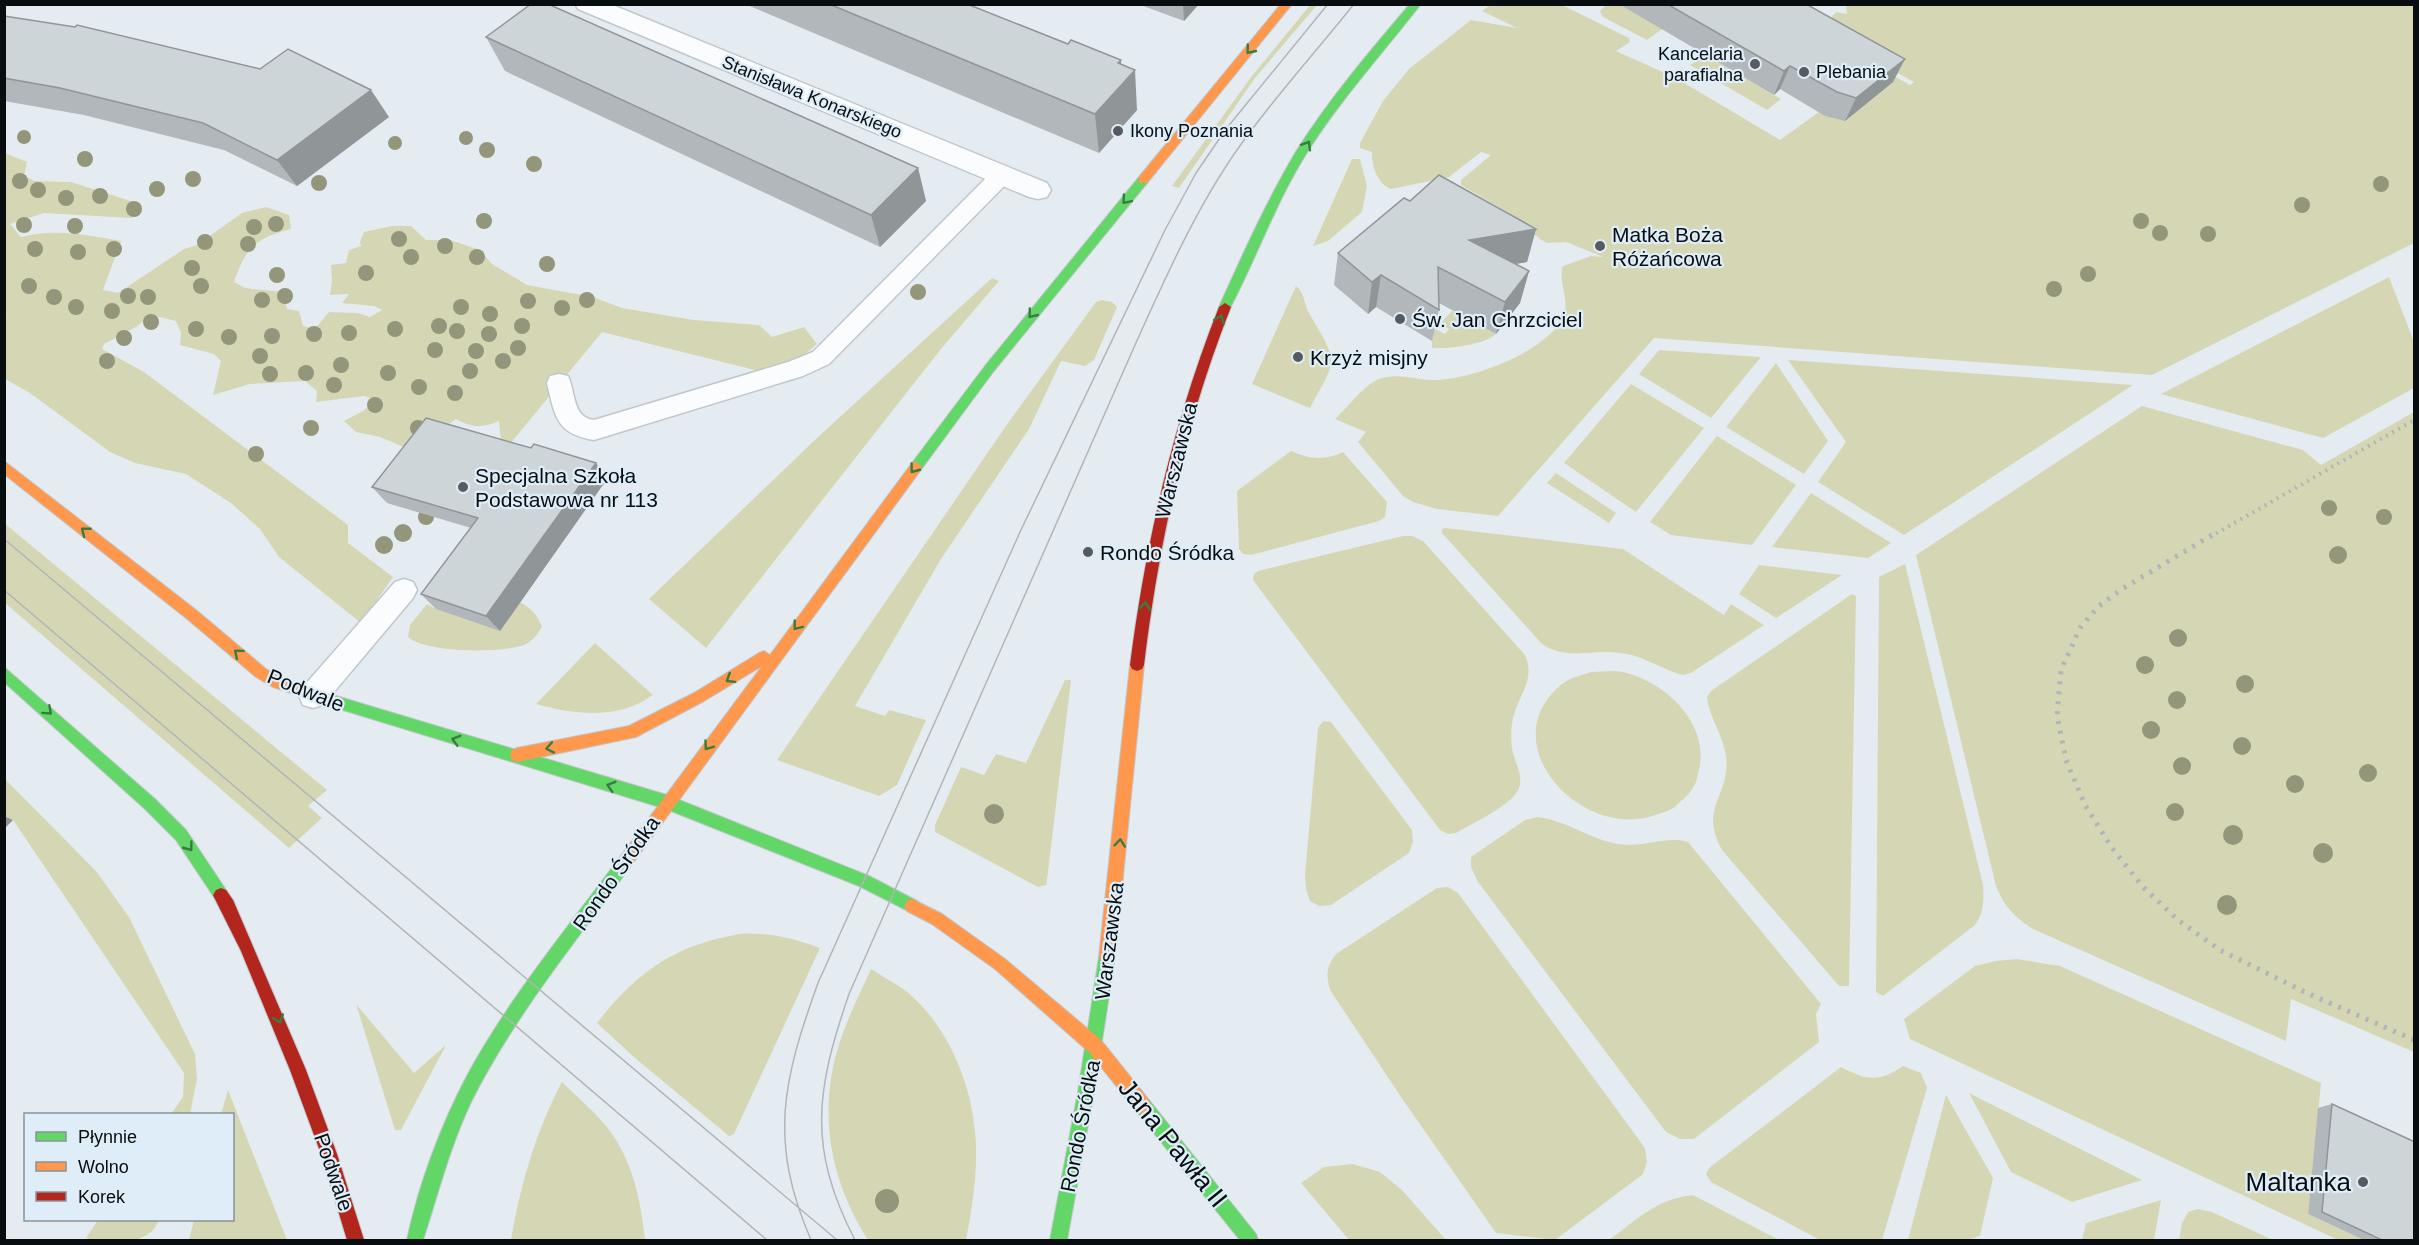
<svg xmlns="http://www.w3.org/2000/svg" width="2419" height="1245" viewBox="0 0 2419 1245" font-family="Helvetica,sans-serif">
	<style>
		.green { fill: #d5d7b4 }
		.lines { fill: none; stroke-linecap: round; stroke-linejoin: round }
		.lane-casing { stroke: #c1c7cc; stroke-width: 3 }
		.street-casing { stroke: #c1c7cc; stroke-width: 3 }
		.fast-casing { stroke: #c1c7cc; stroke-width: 2 }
		.slow-casing { stroke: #c1c7cc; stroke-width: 2 }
		.jam-casing { stroke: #c1c7cc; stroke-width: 2 }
		.lane { fill: #fbfcfd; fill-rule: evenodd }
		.street { fill: #fbfcfd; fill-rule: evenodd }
		.fast { fill: #63d668; fill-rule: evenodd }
		.slow { fill: #ff974d; fill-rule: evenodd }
		.jam { fill: #b3261e; fill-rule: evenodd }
		.tram { stroke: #b2b4b6; stroke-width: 1.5 }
		.rail-far1 { stroke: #b2b4b6; stroke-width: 4; stroke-dasharray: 2 5; stroke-linecap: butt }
		.rail { stroke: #b2b4b6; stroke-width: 5; stroke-dasharray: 3 7; stroke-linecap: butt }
		.tree { fill: #94967b }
		.wall { fill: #b1b7ba }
		.shaded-wall { fill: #909597 }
		.building { fill: #ced5d8; stroke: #909597; stroke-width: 1.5 }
		.oneway { stroke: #3a7c40 }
		.poi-dot { fill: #555b5f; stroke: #deedf7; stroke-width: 2 }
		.labels { text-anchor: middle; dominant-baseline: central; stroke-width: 4.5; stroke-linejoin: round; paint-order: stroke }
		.far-poi-label { font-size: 18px; fill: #080d10; stroke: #deedf7; text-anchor: start }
		.far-street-label { font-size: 18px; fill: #080d10; stroke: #deedf7 }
		.poi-label { font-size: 21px; fill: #080d10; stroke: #deedf7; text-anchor: start }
		.street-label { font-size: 21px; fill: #080d10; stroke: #deedf7 }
		.near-street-label { font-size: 26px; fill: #080d10; stroke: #deedf7 }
		.near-poi-label { font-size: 26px; fill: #080d10; stroke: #deedf7; text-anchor: end }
	</style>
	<rect width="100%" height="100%" fill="#e4ecf1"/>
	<path class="green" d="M1311 4 1317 5 1255 78 1179 188 1172 186 1252 76Z
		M1490 5H1562L1629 38 1630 42 1616 51 1676 78 1780 140 1819 112 1833 118 1844 120 1834 43 1910 85 1914 82 1833 37 1807 44 1836 12 1847 14 1846 5H2414V243L2152 375 1654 338 1498 516 1437 509 1413 502 1403 496 1358 442 1366 432 1335 419C1346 409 1363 387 1375 381 1393 371 1414 380 1433 380 1471 380 1542 353 1562 320 1572 303 1557 282 1563 266L1591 256 1603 257 1566 242 1547 243 1540 239 1511 214 1461 185V180L1491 155 1481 152 1449 177 1391 189C1378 185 1371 165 1372 152L1360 148V143L1383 101 1409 69 1471 20 1517 28 1482 11Z
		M1606 5H1619L1672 22 1647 40 1603 17 1600 11Z
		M1705 55 1781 99 1767 110 1690 65Z
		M5 153 27 162 24 176 35 181 71 182 137 203 132 218 44 213 10 224 21 237C55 228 87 235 121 241L103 290 118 293 184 249 197 245 242 213 266 207 289 215 291 229C256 238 246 247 234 282L245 288 284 292 287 309 299 311 303 326 315 329 329 312 358 313 370 317 382 310 374 306 342 303 349 294 330 295 332 281 331 265 346 263 349 250 361 246 360 242 364 232 392 226H411L426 240H450L480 250 492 264 527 285 593 297 622 308 694 320 759 325 772 337 804 327 817 344 798 360 759 371 602 332 510 444 501 443 499 421C483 428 471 428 456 419L441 430 404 447 380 437 356 432 344 421 363 411 376 401 364 396 316 402 317 391 305 381 250 384 213 395 221 361 214 354 180 345 181 333 176 321 151 315 136 327 104 344 102 349 144 372 348 525V543L393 577 361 623 279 557 260 529 231 503 186 474 135 463 110 452 30 393 5 379V320H7L4 319Z
		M1352 159H1360L1367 186 1362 212 1328 241 1313 246Z
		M2389 277 2414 342V388L2323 438 2161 394Z
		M992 278 999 281 941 349 706 648 649 599 818 437Z
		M1296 286C1305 293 1304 305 1310 315 1339 364 1337 358 1310 408L1252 384Z
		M1102 300 1112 302 1117 307 1094 360 1085 366 1061 361 1029 429 941 559 855 706 885 716 889 710 926 720 897 785 879 796 777 760 1008 423 1096 302Z
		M1452 311 1458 313 1496 334C1484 345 1449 349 1432 348V333L1435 329 1445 334 1449 329 1440 324Z
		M1659 350 1760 357H1761L1711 418 1639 374Z
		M1788 360 2133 385 1904 535 1818 482 1846 442Z
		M1776 363 1828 441 1804 474 1726 427Z
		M1631 384 1704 428 1636 512 1564 463Z
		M2142 406 2303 450 2321 465 2414 412V1052L2291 999 2286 1041 2033 929C2014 917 2004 906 1996 886L1916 555Z
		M1717 436 1796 485 1752 545 1671 535 1650 522Z
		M1291 451C1309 459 1324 461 1343 452L1387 502 1385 517 1379 521 1251 555 1243 554 1239 549 1237 491Z
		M1556 473 1616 513 1609 523 1547 483Z
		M1811 493 1891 543 1868 558 1772 547Z
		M4 523 327 790 308 806 322 818 289 848 5 603Z
		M1445 528 1623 549 1724 615 1731 604 1764 625 1691 673 1683 675C1662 670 1643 655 1620 653 1593 649 1566 661 1542 644L1442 533V529Z
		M1403 536H1412L1423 541 1525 655C1537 682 1515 698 1512 724 1511 731 1511 741 1512 748 1514 762 1526 778 1517 792 1508 807 1471 824 1456 833L1448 834 1440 830 1253 580 1254 574 1258 571Z
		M1905 564 1983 885C1984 901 1984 912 1975 925L1883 996 1876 992 1879 577Z
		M1759 565 1842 575 1776 618 1739 594Z
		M1852 594 1856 596 1849 986H1839L1722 850C1698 807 1731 796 1726 756 1723 735 1709 717 1707 697L1711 691Z
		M520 602C531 608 538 615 542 627 538 634 533 640 526 644 505 654 425 653 408 637L410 625 427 604 436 609 500 630Z
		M595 643 653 695C618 720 576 715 536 704Z
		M1591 672C1601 672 1613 670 1623 672 1666 682 1710 724 1699 770 1697 776 1697 783 1693 787 1690 794 1683 799 1678 804 1673 810 1665 812 1658 814 1583 844 1489 743 1562 684 1569 678 1582 675 1591 672Z
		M1065 680H1071L1047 880 1046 885 1038 887 935 832V825L961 767 984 775 996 754 1026 763Z
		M1323 721 1331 722 1412 830 1413 842 1409 853 1331 905 1319 906 1310 901 1306 889 1305 875 1318 728Z
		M4 778 96 871 129 917 195 1054 197 1079 190 1114H171L183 1097 184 1073 13 820 5 817Z
		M1537 817C1566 820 1589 839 1618 844 1641 848 1669 835 1688 842L1821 1004 1816 1014 1819 1042 1694 1139H1680L1666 1132 1478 882 1471 867V857L1525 820Z
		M1448 887 1458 893 1645 1148 1647 1162 1643 1174 1555 1240 1496 1233 1403 1100 1330 990C1326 975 1326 967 1336 954L1437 888Z
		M740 934C768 932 793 938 820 948L734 1134 729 1136 635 1058 597 1023C637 972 674 945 740 934Z
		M2017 959 2060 966 2321 1083 2308 1214 2364 1240H2338L1910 1039 1904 1019 1975 966 1996 961Z
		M871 969C882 976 895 983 906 991 950 1027 974 1089 976 1145 977 1177 972 1209 966 1240H868C828 1177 816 1105 843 1033 851 1011 861 991 871 969Z
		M356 1004 414 1073 446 1045 401 1130H395Z
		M1903 1066 1921 1073 1927 1088 1882 1240H1820L1711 1182 1706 1174 1709 1168 1841 1067C1866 1080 1879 1083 1903 1066Z
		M562 1082C576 1096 593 1110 606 1126 632 1157 641 1201 645 1240H511C520 1187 536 1130 562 1082Z
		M228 1090 287 1240H189L194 1220H232V1114H221Z
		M1969 1093 2142 1180 2072 1202 2011 1172Z
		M1946 1095 1993 1178 1980 1236 1967 1240H1908Z
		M1353 1164 1380 1172 1402 1190 1446 1240H1349L1301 1183 1324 1167Z
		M1693 1195 1779 1240H1609C1638 1219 1656 1199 1693 1195Z
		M2161 1200 2154 1240H2082L2086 1223Z
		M2198 1209 2212 1212 2273 1240H2179L2182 1223 2188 1212Z
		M98 1220H160C157 1223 155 1229 151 1232 136 1245 104 1244 86 1238Z"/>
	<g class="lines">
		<g class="lane-casing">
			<path id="lane" d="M1002 167 1010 170 1013 175 1010 180 829 364 803 376 594 440C556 434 555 416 547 383L550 376 559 374 568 376C576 393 572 417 594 420L788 362 813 352 994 170Z
				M404 579 413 582 417 590 413 598 323 705 313 708 303 705 299 696 303 687 395 582Z"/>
		</g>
		<g class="street-casing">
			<path id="street" d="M575 4H610L1047 183 1051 190 1047 197 1038 199 1029 197 578 9Z"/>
		</g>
		<g class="fast-casing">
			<path id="fast" d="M1410 4H1421C1382 54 1340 100 1306 154 1275 204 1256 259 1229 310H1221L1219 307C1243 254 1267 200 1297 150 1330 98 1370 51 1410 4Z
				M1143 176 1148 180 1147 183 993 372 920 471H912L910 467 912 463 985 366 1139 177Z
				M4 667 155 799 186 830 226 890 229 895 226 900 221 902 216 900 176 840 145 809 4 682Z
				M333 695 667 795 869 876 917 901 920 906 917 911 912 913 859 886 666 809 333 707 328 705 326 701 328 697Z
				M628 851 633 853 635 858 633 863C577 940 514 1016 471 1102 450 1146 438 1194 423 1240H407C419 1184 441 1125 468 1074 511 995 570 925 623 853Z
				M1107 949 1112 952 1115 957 1094 1092 1067 1240H1050L1078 1092 1099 957 1102 952Z
				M1143 1098 1149 1100 1256 1234 1258 1240H1240L1137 1112 1135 1106 1137 1100Z"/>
		</g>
		<g class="slow-casing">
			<path id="slow" d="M1281 4H1292L1147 183H1139V177Z
				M4 461 196 610 266 669 282 678 338 697 340 701 338 705 333 707 273 687 256 677 186 618 4 474Z
				M916 462 922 467 920 471 633 863 628 865 623 863 621 858 623 853 762 666 704 701 636 737 517 762 512 760 510 755 512 750 517 748 629 726 694 693 759 653 764 651 770 655 912 463Z
				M1137 659 1142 661 1144 665 1115 957 1112 962 1107 965 1102 962 1099 957 1130 665 1132 661Z
				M912 899 942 914 1005 959 1101 1040 1149 1100 1151 1106 1149 1112 1143 1114 1137 1112 1089 1052 995 969 932 924 907 911 904 906 907 901Z"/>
		</g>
		<g class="jam-casing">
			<path id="jam" d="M1225 303 1231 307C1185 423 1159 541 1144 665L1142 669 1137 671 1132 669 1130 665C1146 541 1173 423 1219 307Z
				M221 888 226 890 233 900 306 1070 337 1154 364 1240H347L321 1154 290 1070 241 951 213 895 216 890Z"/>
		</g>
		<use href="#lane" class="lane"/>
		<use href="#street" class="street"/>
		<use href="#fast" class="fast"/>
		<use href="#slow" class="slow"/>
		<use href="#jam" class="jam"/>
		<path class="tram" d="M4 539 837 1240
			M4 590 767 1240
			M811 1240C768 1141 783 1080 818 983L1020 532 1165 230 1196 173 1226 129 1328 4
			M855 1240C807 1147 816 1090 849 994L1135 345C1167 274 1200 199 1247 136 1281 90 1319 48 1354 4"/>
		<path class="rail-far1" d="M2210 537 2414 420"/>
		<path class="rail" d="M2212 535 2122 589 2099 606 2080 628 2061 670 2057 715 2066 760 2085 805 2112 848 2143 887 2178 920 2220 950 2307 993 2414 1040"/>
	</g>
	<g class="tree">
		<circle cx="24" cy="137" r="7"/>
		<circle cx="466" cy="138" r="7"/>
		<circle cx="395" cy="143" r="7"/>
		<circle cx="487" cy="150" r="8"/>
		<circle cx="85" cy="159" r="8"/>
		<circle cx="534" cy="164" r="8"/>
		<circle cx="193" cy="179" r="8"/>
		<circle cx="20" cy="181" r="8"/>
		<circle cx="319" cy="183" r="8"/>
		<circle cx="2381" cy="184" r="8"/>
		<circle cx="157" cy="189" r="8"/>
		<circle cx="38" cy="190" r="8"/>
		<circle cx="100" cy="196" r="8"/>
		<circle cx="66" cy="198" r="8"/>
		<circle cx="2302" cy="205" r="8"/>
		<circle cx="134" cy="209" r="8"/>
		<circle cx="484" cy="221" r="8"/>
		<circle cx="2141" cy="221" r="8"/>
		<circle cx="276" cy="224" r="8"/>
		<circle cx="24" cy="225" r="8"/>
		<circle cx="75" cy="226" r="8"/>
		<circle cx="254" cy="227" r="8"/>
		<circle cx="2160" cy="233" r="8"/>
		<circle cx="2208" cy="234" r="8"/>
		<circle cx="399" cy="239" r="8"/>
		<circle cx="205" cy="242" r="8"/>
		<circle cx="248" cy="244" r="8"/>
		<circle cx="445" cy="246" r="8"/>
		<circle cx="35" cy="249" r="8"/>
		<circle cx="114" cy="249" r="8"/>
		<circle cx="78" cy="252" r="8"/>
		<circle cx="411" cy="257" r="8"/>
		<circle cx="477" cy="257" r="8"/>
		<circle cx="547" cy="264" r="8"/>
		<circle cx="192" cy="268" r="8"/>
		<circle cx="366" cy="273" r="8"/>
		<circle cx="2088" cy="274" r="8"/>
		<circle cx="277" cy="275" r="8"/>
		<circle cx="29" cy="286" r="8"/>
		<circle cx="201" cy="286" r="8"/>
		<circle cx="2054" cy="289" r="8"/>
		<circle cx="918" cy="292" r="8"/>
		<circle cx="128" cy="296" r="8"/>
		<circle cx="285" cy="296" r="8"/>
		<circle cx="54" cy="297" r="8"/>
		<circle cx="148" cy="297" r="8"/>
		<circle cx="262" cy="300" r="8"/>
		<circle cx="587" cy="300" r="8"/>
		<circle cx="528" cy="301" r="8"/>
		<circle cx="76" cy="307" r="8"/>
		<circle cx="461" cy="307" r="8"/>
		<circle cx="562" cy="308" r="8"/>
		<circle cx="112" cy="311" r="8"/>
		<circle cx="490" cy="314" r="8"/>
		<circle cx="151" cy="322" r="8"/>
		<circle cx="439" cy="326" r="8"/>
		<circle cx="522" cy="326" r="8"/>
		<circle cx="196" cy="329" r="8"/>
		<circle cx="395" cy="329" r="8"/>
		<circle cx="457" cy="331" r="8"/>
		<circle cx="349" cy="333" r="8"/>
		<circle cx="314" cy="334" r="8"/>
		<circle cx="489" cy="334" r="8"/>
		<circle cx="272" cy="336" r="8"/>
		<circle cx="229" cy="337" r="8"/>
		<circle cx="124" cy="338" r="8"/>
		<circle cx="518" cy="348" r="8"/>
		<circle cx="435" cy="350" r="8"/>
		<circle cx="476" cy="351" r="8"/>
		<circle cx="260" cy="356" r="8"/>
		<circle cx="107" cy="361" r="8"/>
		<circle cx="503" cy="361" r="8"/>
		<circle cx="341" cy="365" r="8"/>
		<circle cx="470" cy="371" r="8"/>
		<circle cx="306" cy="373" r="8"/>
		<circle cx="388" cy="373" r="8"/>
		<circle cx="270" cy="374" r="8"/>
		<circle cx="334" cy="385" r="8"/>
		<circle cx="419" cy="387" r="8"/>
		<circle cx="455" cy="393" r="8"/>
		<circle cx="375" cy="405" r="8"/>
		<circle cx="311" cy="428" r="8"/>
		<circle cx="418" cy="428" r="8"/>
		<circle cx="256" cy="454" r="8"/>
		<circle cx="2329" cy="508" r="8"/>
		<circle cx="426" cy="517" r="8"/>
		<circle cx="2384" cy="517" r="8"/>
		<circle cx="403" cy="533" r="9"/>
		<circle cx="384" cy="545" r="9"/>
		<circle cx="2338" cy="555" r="9"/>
		<circle cx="2178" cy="638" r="9"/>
		<circle cx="2145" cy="665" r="9"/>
		<circle cx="2245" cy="684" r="9"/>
		<circle cx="2177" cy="700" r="9"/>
		<circle cx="2151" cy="730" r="9"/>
		<circle cx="2242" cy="746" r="9"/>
		<circle cx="2182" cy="766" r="9"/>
		<circle cx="2368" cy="773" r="9"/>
		<circle cx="2295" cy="784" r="9"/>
		<circle cx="2175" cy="812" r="9"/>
		<circle cx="994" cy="814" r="10"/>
		<circle cx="2233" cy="835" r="10"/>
		<circle cx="2323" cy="853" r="10"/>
		<circle cx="2227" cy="905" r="10"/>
		<circle cx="887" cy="1201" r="12"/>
	</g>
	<path class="wall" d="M745 4H967L1068 44 1121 60V65L1137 110 1099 153Z
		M1138 4H1199L1184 21Z
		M1619 4H1806L1893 82 1845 121 1825 116 1780 89 1774 95Z
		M4 16 389 117 297 186 224 150 84 115 4 101Z
		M486 37 918 168 926 201 880 247 505 71Z
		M1410 201 1536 229 1527 262 1516 264 1529 271 1520 303 1496 334 1439 303V310L1432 341 1376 307 1368 314 1334 285 1338 253Z
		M607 479 500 631 436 609 421 594 471 528 387 503 372 487Z
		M2332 1104 2415 1240H2364L2308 1214 2318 1108Z"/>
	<path class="shaded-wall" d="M1183 4H1199L1184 21Z
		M1905 59 1893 82 1845 121 1856 98Z
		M1121 60 1122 84 1135 70 1137 110 1099 153 1095 114 1118 63Z
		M1790 66 1780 89 1774 95 1784 71Z
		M371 90 389 117 297 186 277 160Z
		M918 168 926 201 880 247 871 215Z
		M1536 229 1527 262 1462 272 1469 240Z
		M1529 271 1520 303 1496 334 1505 302Z
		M1381 275 1376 307 1368 314 1372 282Z
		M596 463 607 479 500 631 486 616Z
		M4 816 13 820 4 829Z"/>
	<path class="building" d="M531 4H548L918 168 871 215 486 37Z
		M829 4H967L1068 44 1071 40 1121 60 1118 63 1135 70 1095 114Z
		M1667 4H1806L1905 59 1856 98 1837 92 1790 66 1784 71Z
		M4 16 75 27 77 25 260 69 288 49 371 90 277 160 203 123 60 88 4 78Z
		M1439 175 1536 229 1469 240 1529 271 1505 302 1438 267 1439 310 1381 275 1372 282 1338 253 1404 198 1410 201Z
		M426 418 531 448 534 444 596 463 486 616 421 594 478 518 372 487Z
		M2332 1104 2415 1142V1240H2382L2322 1212Z"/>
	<defs><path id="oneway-chevron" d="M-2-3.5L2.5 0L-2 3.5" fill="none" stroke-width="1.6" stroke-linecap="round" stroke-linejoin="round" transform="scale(1.5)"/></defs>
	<g class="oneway">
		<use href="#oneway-chevron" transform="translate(1250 50) rotate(129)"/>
		<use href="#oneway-chevron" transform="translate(1307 145) rotate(-59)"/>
		<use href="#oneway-chevron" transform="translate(1126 200) rotate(130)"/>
		<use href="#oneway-chevron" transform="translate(1032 314) rotate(129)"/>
		<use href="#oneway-chevron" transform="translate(1220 319) rotate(-69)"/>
		<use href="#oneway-chevron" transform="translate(914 469) rotate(127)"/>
		<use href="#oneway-chevron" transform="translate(85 531) rotate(-141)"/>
		<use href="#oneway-chevron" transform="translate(1145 606) rotate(-83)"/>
		<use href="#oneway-chevron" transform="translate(797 626) rotate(128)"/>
		<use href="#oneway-chevron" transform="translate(238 653) rotate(-140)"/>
		<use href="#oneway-chevron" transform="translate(730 679) rotate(148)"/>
		<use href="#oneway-chevron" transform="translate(48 711) rotate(42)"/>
		<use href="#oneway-chevron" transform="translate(456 740) rotate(-164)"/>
		<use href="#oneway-chevron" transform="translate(708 746) rotate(126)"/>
		<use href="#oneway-chevron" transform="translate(550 748) rotate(169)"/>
		<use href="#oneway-chevron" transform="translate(611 786) rotate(-163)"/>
		<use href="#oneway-chevron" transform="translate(1120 843) rotate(-84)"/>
		<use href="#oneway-chevron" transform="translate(189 847) rotate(53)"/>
		<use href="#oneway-chevron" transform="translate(279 1019) rotate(69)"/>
	</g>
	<g class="poi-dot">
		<circle cx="1755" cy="64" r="6"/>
		<circle cx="1804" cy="72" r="6"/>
		<circle cx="1118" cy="131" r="6"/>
		<circle cx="1600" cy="246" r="6"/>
		<circle cx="1400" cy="319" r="6"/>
		<circle cx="1298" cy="357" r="6"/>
		<circle cx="463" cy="487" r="6"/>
		<circle cx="1088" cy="552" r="6"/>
		<circle cx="2363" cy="1182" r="6"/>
	</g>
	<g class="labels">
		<g class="far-poi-label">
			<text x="1743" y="54" text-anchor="end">Kancelaria<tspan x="1743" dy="21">parafialna</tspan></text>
			<text x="1816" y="72">Plebania</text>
			<text x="1130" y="131">Ikony Poznania</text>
		</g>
		<g class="far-street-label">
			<text transform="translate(812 97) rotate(22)">Stanisława Konarskiego</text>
		</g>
		<g class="poi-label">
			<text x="1612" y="234">Matka Boża<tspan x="1612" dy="24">Różańcowa</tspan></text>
			<text x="1412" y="319">Św. Jan Chrzciciel</text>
			<text x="1310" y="357">Krzyż misjny</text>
			<text x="475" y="475">Specjalna Szkoła<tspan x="475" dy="24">Podstawowa nr 113</tspan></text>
			<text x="1100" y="552">Rondo Śródka</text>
		</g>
		<g class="street-label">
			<text transform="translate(1176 460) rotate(-76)">Warszawska</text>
			<text transform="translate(306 690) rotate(22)">Podwale</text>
			<text transform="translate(616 873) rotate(-55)">Rondo Śródka</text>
			<text transform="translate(1109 941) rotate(-83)">Warszawska</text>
			<text transform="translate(1080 1126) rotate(-79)">Rondo Śródka</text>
			<text transform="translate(334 1172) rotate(71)">Podwale</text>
		</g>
		<g class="near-street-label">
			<text transform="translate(1173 1143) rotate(51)">Jana Pawła II</text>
		</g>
		<g class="near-poi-label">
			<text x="2351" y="1182">Maltanka</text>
		</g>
	</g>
	<rect width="2419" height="1245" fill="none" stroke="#080d10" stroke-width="12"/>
	<rect x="24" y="1113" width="210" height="108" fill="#deedf7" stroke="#88939b" stroke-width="1.5"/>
	<rect x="36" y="1132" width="30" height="9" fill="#63d668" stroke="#88939b" stroke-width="1.5"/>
	<text x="78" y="1143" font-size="18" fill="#080d10">Płynnie</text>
	<rect x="36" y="1162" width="30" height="9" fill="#ff974d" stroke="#88939b" stroke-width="1.5"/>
	<text x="78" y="1173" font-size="18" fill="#080d10">Wolno</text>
	<rect x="36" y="1192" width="30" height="9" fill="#b3261e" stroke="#88939b" stroke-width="1.5"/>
	<text x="78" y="1203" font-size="18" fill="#080d10">Korek</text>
</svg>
